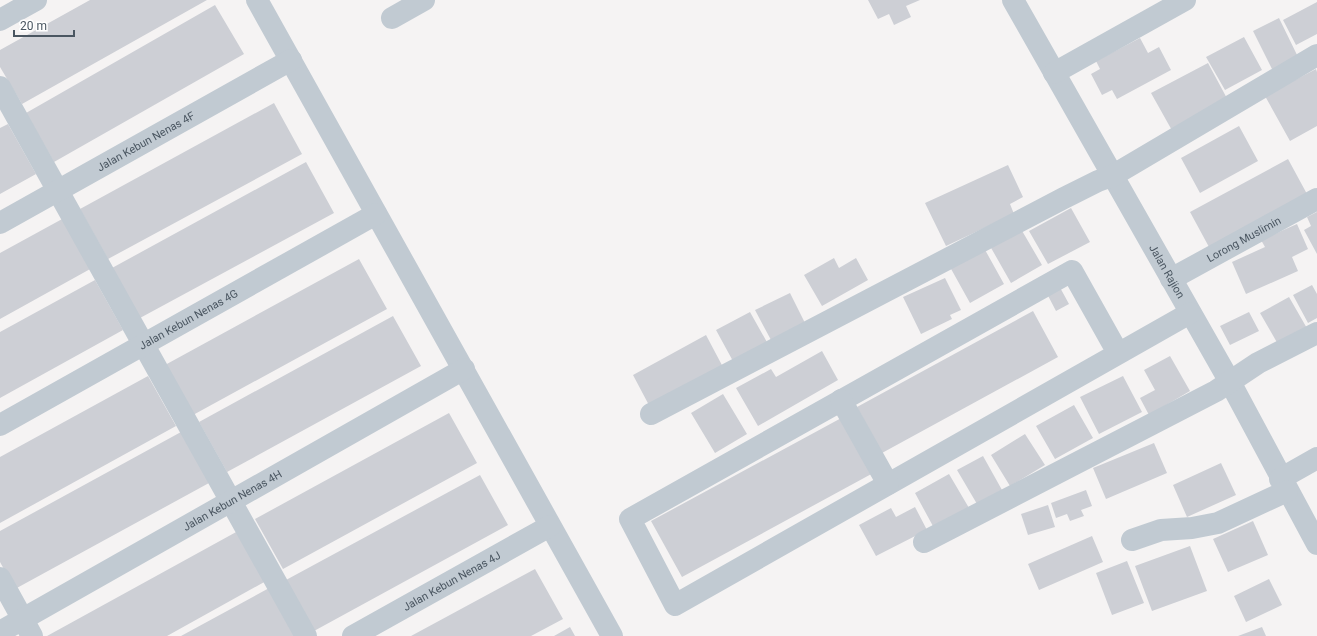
<svg xmlns="http://www.w3.org/2000/svg" width="1317" height="636" viewBox="0 0 1317 636" font-family="Roboto,sans-serif">
	<style>
		.building { fill: #cdcfd5 }
		.lines { fill: none; stroke-linecap: round; stroke-linejoin: round }
		.minor { stroke: #c1cad2; stroke-width: 22 }
		.labels { text-anchor: middle; dominant-baseline: central; stroke-width: 3; stroke-linejoin: round; paint-order: stroke }
		.street-label { font-size: 11px; fill: #4a5661; stroke: #fff }
	</style>
	<rect width="100%" height="100%" fill="#f5f3f3"/>
	<path class="building" d="M90 0H207L22 104 0 67V50Z
		M868 0H920L906 6 911 17 894 25 889 14 878 19Z
		M1317 2V34L1296 45 1283 20Z
		M215 5 244 54 54 162 26 113Z
		M1279 18 1299 59 1273 71 1253 31Z
		M1244 37 1262 70 1225 90 1206 57Z
		M1140 38 1148 53 1159 47 1171 70 1117 99 1112 90 1102 95 1091 74 1100 69 1096 61Z
		M1208 63 1230 104 1174 134 1151 93Z
		M1316 69 1317 72V126L1290 141 1265 96Z
		M274 103 302 154 108 259 80 209Z
		M8 124 36 174 0 194V128Z
		M1239 126 1258 161 1200 193 1181 158Z
		M1288 159 1307 194 1209 247 1190 212Z
		M306 162 334 213 140 318 112 268Z
		M1008 165 1023 197 1010 204 1014 214 946 246 925 203Z
		M1071 208 1090 242 1048 264 1029 231Z
		M1317 212V254L1304 230 1311 226 1307 217Z
		M64 218 92 268 0 319V253Z
		M1297 224 1308 249 1292 257 1298 271 1246 294 1232 262 1265 247 1261 240Z
		M1021 229 1042 265 1011 283 990 246Z
		M984 248 1004 284 970 303 950 267Z
		M834 258 839 268 856 258 868 280 822 306 804 275Z
		M359 259 387 309 193 415 165 365Z
		M945 278 961 310 950 315 952 319 921 334 903 297Z
		M95 280 123 330 0 398V332Z
		M1057 282 1069 304 1056 311 1044 288Z
		M1312 285 1317 294V318L1308 323 1293 295Z
		M790 293 805 323 771 340 755 310Z
		M1289 297 1308 330 1279 346 1260 313Z
		M1033 311 1058 357 882 453 857 407Z
		M750 312 768 344 734 363 716 330Z
		M1249 312 1259 331 1230 345 1220 326Z
		M393 316 421 366 227 472 199 422Z
		M706 335 724 369 651 409 633 375Z
		M822 351 838 380 758 426 736 388 771 369 776 377Z
		M1170 356 1190 391 1149 415 1140 398 1155 390 1144 370Z
		M148 376 176 426 0 523V457Z
		M1123 376 1142 412 1099 434 1080 397Z
		M723 394 747 434 715 453 691 413Z
		M1074 405 1093 438 1055 459 1036 426Z
		M449 413 477 463 283 569 255 519Z
		M845 416 875 472 682 577 651 521Z
		M181 432 209 483 15 589 0 562V531Z
		M1025 434 1045 465 1010 486 991 455Z
		M1154 443 1167 473 1106 499 1093 468Z
		M983 456 1002 490 977 504 957 470Z
		M1221 463 1236 495 1187 517 1173 485Z
		M949 474 969 508 934 528 915 493Z
		M480 475 508 525 314 631 286 580Z
		M1086 490 1092 506 1081 510 1084 516 1070 521 1067 514 1056 518 1051 503Z
		M1048 505 1055 527 1028 535 1021 514Z
		M915 507 927 530 876 556 859 525 891 508 896 517Z
		M1253 521 1268 555 1228 572 1213 539Z
		M238 531 266 581 167 636H47Z
		M1092 536 1103 562 1039 590 1028 564Z
		M1190 546 1207 591 1152 611 1135 566Z
		M1127 561 1144 603 1112 615 1096 573Z
		M535 569 563 619 531 636H411Z
		M1269 579 1282 605 1246 622 1234 596Z
		M271 587 298 636H181Z
		M570 627 575 636H554Z
		M1262 627 1266 636H1238Z"/>
	<g class="lines">
		<g class="minor">
			<path d="M257 0 612 636"/>
			<path id="s1" d="M1013 0 1230 382 1317 544"/>
			<path d="M392 18 424 0"/>
			<path d="M0 20 36 0"/>
			<path d="M1054 73 1185 0"/>
			<path d="M0 87 306 636"/>
			<path id="s2" d="M0 223 291 60"/>
			<path id="s3" d="M1171 279 1317 199"/>
			<path d="M1118 353 1072 271 630 519 675 605 1190 313"/>
			<path d="M841 400 888 484"/>
			<path d="M651 414 1064 198 1098 181 1112 176 1317 55"/>
			<path id="s4" d="M0 425 376 214"/>
			<path d="M1280 479 1317 458"/>
			<path d="M1132 540 1161 530 1192 528 1218 523 1287 491"/>
			<path d="M924 542 1216 391 1258 363 1317 333"/>
			<path d="M0 578 32 636"/>
			<path id="s5" d="M0 632 464 369"/>
			<path id="s6" d="M353 636 550 526"/>
		</g>
	</g>
	<g class="labels">
		<g class="street-label">
			<text stroke="none"><textPath href="#s2" startOffset="167">Jalan Kebun Nenas 4F</textPath></text>
			<text stroke="none"><textPath href="#s3" startOffset="83">Lorong Muslimin</textPath></text>
			<text stroke="none"><textPath href="#s1" startOffset="312">Jalan Rajion</textPath></text>
			<text stroke="none"><textPath href="#s4" startOffset="216">Jalan Kebun Nenas 4G</textPath></text>
			<text stroke="none"><textPath href="#s5" startOffset="267">Jalan Kebun Nenas 4H</textPath></text>
			<text stroke="none"><textPath href="#s6" startOffset="113">Jalan Kebun Nenas 4J</textPath></text>
		</g>
	</g>
	<path d="M14 30v6h60v-6" fill="none" stroke="#4a5661" stroke-width="2"/>
	<text x="20" y="30" font-size="12" fill="#4a5661" stroke="#ffffff" stroke-width="3" paint-order="stroke">20 m</text>
</svg>
